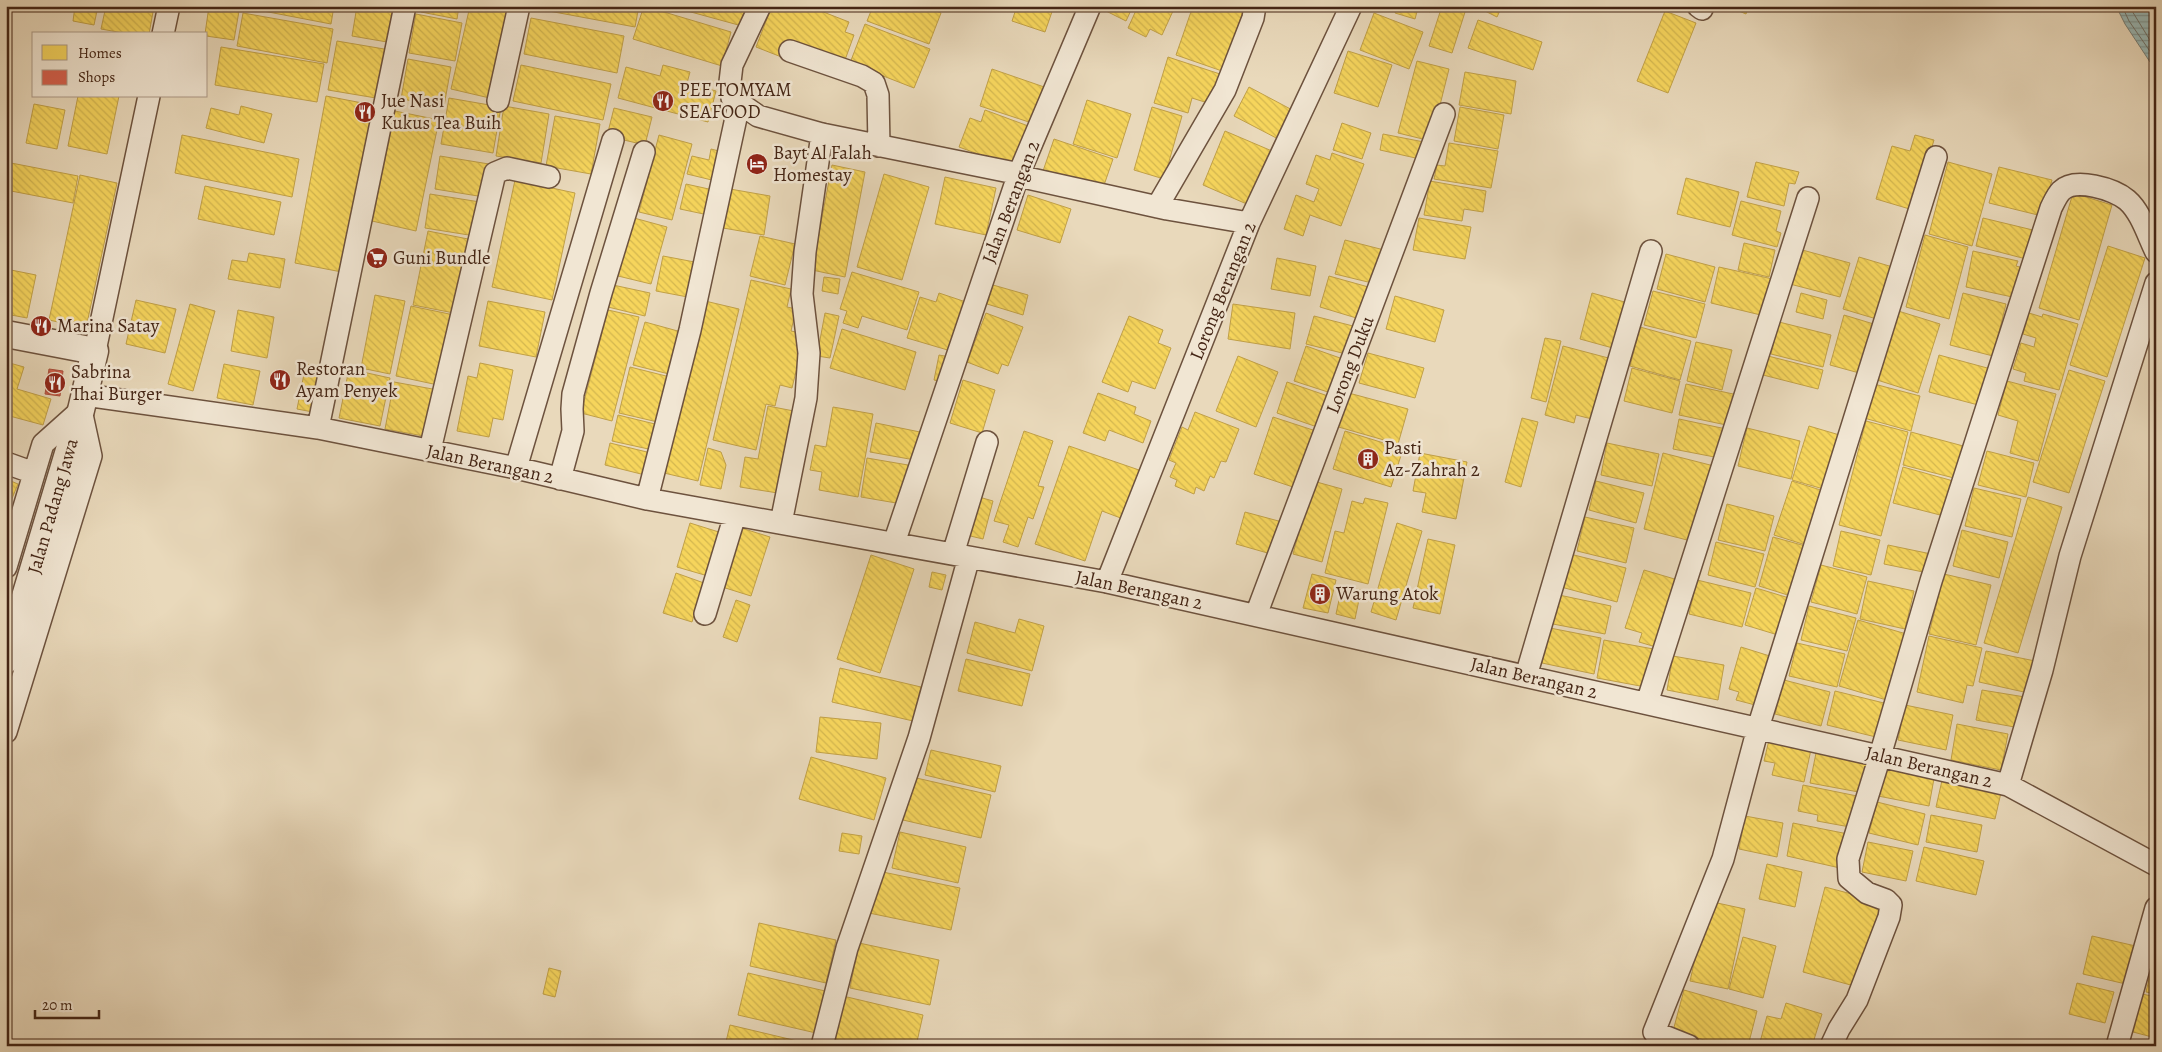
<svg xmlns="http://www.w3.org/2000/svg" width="2162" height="1052" viewBox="0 0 2162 1052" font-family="Alegreya,serif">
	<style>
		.water { fill: url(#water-rules); stroke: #777e76 }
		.homes { fill: url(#homes-back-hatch); stroke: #c1a047 }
		.shops { fill: url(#shops-back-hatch); stroke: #aa4e3c }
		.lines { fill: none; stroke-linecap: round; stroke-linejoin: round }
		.shore { stroke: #6e6f66; stroke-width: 1 }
		.minor-casing { stroke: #6d523e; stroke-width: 24 }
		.tertiary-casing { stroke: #6d523e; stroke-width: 29 }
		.minor { stroke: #f1e6d3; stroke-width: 21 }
		.tertiary { stroke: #f1e6d3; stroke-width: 26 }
		.labels { text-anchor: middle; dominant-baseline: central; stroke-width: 5; stroke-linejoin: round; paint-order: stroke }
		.poi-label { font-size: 19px; fill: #442515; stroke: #f1e6d3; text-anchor: start }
		.street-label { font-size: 19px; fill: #442515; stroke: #f1e6d3 }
	</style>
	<defs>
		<pattern id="water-rules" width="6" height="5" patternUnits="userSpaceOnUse" patternTransform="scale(1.25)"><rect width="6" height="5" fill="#99b9b7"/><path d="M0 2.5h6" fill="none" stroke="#7e9694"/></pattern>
		<pattern id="homes-back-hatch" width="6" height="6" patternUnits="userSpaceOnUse" patternTransform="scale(1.25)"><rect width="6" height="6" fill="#f6d55c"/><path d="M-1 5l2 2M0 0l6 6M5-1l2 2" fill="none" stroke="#d4b74f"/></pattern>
		<pattern id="shops-back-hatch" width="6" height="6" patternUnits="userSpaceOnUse" patternTransform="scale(1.25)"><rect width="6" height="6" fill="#d6604d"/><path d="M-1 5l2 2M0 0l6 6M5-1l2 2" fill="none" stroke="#af4f3f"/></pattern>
	</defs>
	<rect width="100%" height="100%" fill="#e9d9bb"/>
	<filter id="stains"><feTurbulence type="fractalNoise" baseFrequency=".004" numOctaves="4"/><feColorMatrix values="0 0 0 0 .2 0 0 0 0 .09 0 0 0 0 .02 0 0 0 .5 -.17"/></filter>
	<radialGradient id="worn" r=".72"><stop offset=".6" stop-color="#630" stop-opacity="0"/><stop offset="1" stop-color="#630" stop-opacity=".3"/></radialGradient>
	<path class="water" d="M2116 6H2156V66L2150 62 2125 24Z"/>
	<path class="homes" d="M6 6H24L23 11Z
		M75 6H98L94 25 73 21Z
		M106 6H123L153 12 149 34H129L101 29Z
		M209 6 239 11 234 40 206 36 205 34Z
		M237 6H334L331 24Z
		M357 6H400L393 43 352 36Z
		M422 6H459L457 19 421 12Z
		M470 6 515 8 494 99 451 89Z
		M539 6H639L635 27 538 9Z
		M644 6 731 32 722 66 633 39Z
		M669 6H747L742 26Z
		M772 6H808L849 22 845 32 854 35 845 60 790 40 784 58 756 47Z
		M873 6H923L941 13 929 44 867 21Z
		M1017 6H1054L1045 32 1012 21Z
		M1104 6H1133L1126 21 1102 9Z
		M1138 6H1164L1173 11 1162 35 1150 29 1146 37 1128 28Z
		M1193 6H1245L1222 71 1176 55Z
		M1397 6H1431L1430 12 1418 8 1415 19 1395 13Z
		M1442 6H1459L1466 9 1452 53 1429 46Z
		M1475 6H1502L1497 17Z
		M1727 6H1749L1746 14Z
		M1665 11 1696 23 1668 93 1637 81Z
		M243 13 333 29 327 63 237 46Z
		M1374 13 1423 32 1409 69 1360 50Z
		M416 14 462 23 455 61 409 53Z
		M531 18 624 36 617 73 524 54Z
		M1478 20 1542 42 1533 70 1468 48Z
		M865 24 930 49 914 88 850 63Z
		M337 41 390 50 382 99 328 90Z
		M221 47 324 64 317 102 215 85Z
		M1348 51 1392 65 1378 107 1334 93Z
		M1168 57 1220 74 1211 104 1192 98 1188 113 1154 103Z
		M408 59 451 67 444 106 401 99Z
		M1417 61 1449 69 1431 141 1398 133Z
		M521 65 611 84 603 120 513 101Z
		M663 65 690 72 687 83 716 91 708 122 618 98 626 67 660 76Z
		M992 69 1050 89 1038 125 980 106Z
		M1465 72 1516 81 1511 114 1459 105Z
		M1249 87 1298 113 1282 141 1234 116Z
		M78 96H119L107 154 68 146Z
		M326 96 378 106 347 273 295 263Z
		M449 98 501 107 493 153 441 144Z
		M1087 100 1131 114 1117 158 1073 144Z
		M34 104 65 110 57 149 26 143Z
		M241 106 272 114 264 143 206 128 211 108 239 115Z
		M504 106 549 114 541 163 496 156Z
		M1152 107 1182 116 1164 179 1134 170Z
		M1460 107 1504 115 1498 149 1454 141Z
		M614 108 652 117 645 145 607 136Z
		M985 110 1031 127 1016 168 959 147 970 118 981 122Z
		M395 111 439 120 416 231 372 221Z
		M555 116 600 124 591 174 546 166Z
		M1342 123 1371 133 1362 159 1333 150Z
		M1225 131 1272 151 1249 205 1203 185Z
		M1383 134 1424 142 1420 159 1380 150Z
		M182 135 299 159 292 197 175 173Z
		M659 135 692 144 672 220 639 212Z
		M1915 135 1934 140 1913 210 1876 199 1892 146 1910 151Z
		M1054 139 1113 159 1102 191 1043 171Z
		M1449 143 1498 151 1491 188 1434 179 1437 165 1445 166Z
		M711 149 727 153 720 182 687 174 692 156 709 160Z
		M1332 153 1364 164 1341 226 1310 215 1303 236 1284 229 1296 195 1314 202 1319 189 1306 184 1316 155 1330 160Z
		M440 156 489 164 484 197 435 189Z
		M6 162 78 176 73 203 6 190Z
		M1756 162 1799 172 1795 184 1789 183 1784 206 1747 197Z
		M1948 162 1992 174 1972 246 1929 234Z
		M832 165 865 172 845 277 812 270Z
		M1999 167 2052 180 2042 216 1989 203Z
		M884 174 929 187 902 280 857 267Z
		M80 175 117 183 86 328 49 320Z
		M945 177 996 188 986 235 935 224Z
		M1686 178 1739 192 1730 227 1677 214Z
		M515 180 575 193 552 300 492 287Z
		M1430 181 1486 191 1483 212 1464 209 1462 221 1424 215Z
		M686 184 718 191 713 216 680 209Z
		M205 186 281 202 274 235 198 219Z
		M730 189 770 196 764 235 723 228Z
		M2073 193 2112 205 2079 320 2039 308Z
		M430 194 480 202 475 236 425 228Z
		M1028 195 1071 209 1060 243 1017 230Z
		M1741 201 1781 211 1776 231 1781 233 1777 247 1732 235Z
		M634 218 667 227 651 284 618 276Z
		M1419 218 1471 227 1465 259 1413 250Z
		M1983 218 2037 231 2030 260 1976 246Z
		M428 231 473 240 459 314 413 305Z
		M1925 235 1968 247 1949 319 1906 307Z
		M760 236 795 244 785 285 750 276Z
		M1345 240 1388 251 1372 283 1335 274Z
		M1744 243 1775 250 1769 277 1738 270Z
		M2108 246 2145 258 2107 377 2070 365Z
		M1795 248 1850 263 1840 297 1786 283Z
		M1973 251 2018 261 2016 266 2023 268 2017 298 1966 287Z
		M249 253 285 259 280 288 228 279 232 260 247 262Z
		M1666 254 1715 267 1705 302 1657 289Z
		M663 256 700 263 693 298 656 291Z
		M1859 257 1896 268 1880 320 1843 309Z
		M1277 258 1316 266 1310 296 1271 289Z
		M1719 267 1777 280 1769 317 1711 303Z
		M6 269 36 275 27 318 6 314Z
		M852 272 919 292 907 330 862 316 858 328 843 323 847 311 840 309Z
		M1329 276 1372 288 1363 320 1320 307Z
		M824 277 840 279 838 294 822 291Z
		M751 280 791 289 787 307 796 309 791 331 805 334 792 388 780 385 775 406 766 404 756 450 713 440Z
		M613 285 650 293 645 316 608 307Z
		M993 285 1028 295 1023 315 987 304Z
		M1653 291 1705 304 1696 338 1644 325Z
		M939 293 966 302 951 351 907 338 920 297 936 302Z
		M1592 293 1632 304 1620 350 1580 339Z
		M1801 293 1827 300 1823 319 1796 312Z
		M1963 293 2006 304 1993 356 1950 345Z
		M375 295 405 301 390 374 361 368Z
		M1395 296 1444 310 1435 342 1386 329Z
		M136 300 176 309 165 353 126 344Z
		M488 301 545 312 536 357 479 346Z
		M705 301 739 309 698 481 664 473Z
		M190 304 215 311 193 391 168 384Z
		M1233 304 1295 313 1290 349 1228 339Z
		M411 306 454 315 438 385 396 376Z
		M238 310 274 317 267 358 231 351Z
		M608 310 639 317 612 421 581 413Z
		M1895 310 1940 324 1918 393 1874 379Z
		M825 313 839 316 830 358 817 356Z
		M986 313 1023 327 1008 366 1002 364 998 374 967 362Z
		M2029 313 2042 317 2043 314 2078 324 2059 390 2024 381 2026 373 2013 369 2021 343 2034 347 2036 338 2023 334Z
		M1844 315 1877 325 1863 374 1830 365Z
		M1129 316 1163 330 1158 343 1171 348 1155 389 1132 381 1128 392 1102 382Z
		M1314 316 1353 326 1346 354 1306 344Z
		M645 322 685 333 673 375 633 365Z
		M1779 322 1831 335 1823 367 1771 354Z
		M1640 327 1691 341 1680 380 1630 366Z
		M842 329 916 352 905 390 830 368Z
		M1545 338 1561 341 1546 402 1531 398Z
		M1696 342 1732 350 1722 390 1687 381Z
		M1306 346 1343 359 1331 393 1294 381Z
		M1563 346 1616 360 1600 421 1576 415 1574 423 1545 415Z
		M1368 353 1424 368 1415 398 1359 383Z
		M939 355 950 357 945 383 934 380Z
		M1939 355 1991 369 1982 406 1929 392Z
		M1238 356 1278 372 1256 427 1216 411Z
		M1768 356 1823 370 1818 389 1763 375Z
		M6 362 24 367 17 389 51 399 43 425 6 415Z
		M480 363 513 370 503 420 493 418 489 437 457 431 468 376 477 378Z
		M224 364 260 371 253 405 217 398Z
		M306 364 327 368 318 413 297 409Z
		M630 367 670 377 662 423 619 413Z
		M1632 368 1680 381 1672 413 1624 401Z
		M349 369 390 378 380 426 339 418Z
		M2069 370 2105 381 2069 493 2033 482Z
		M963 380 995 390 982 433 950 423Z
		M2007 381 2056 394 2038 461 2010 453 2018 421 1998 415Z
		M394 382 438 390 429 437 385 429Z
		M1287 382 1331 397 1320 428 1277 413Z
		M1686 384 1738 395 1731 426 1679 415Z
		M1874 384 1920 396 1911 431 1864 418Z
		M1345 392 1408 409 1398 444 1335 426Z
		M1098 393 1136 407 1134 414 1151 421 1143 443 1109 430 1105 441 1083 433Z
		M768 406 799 412 784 494 740 487 745 457 758 459Z
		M833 407 873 414 858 497 819 490 822 472 810 470 815 445 826 447Z
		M1195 412 1239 429 1226 462 1221 461 1214 478 1210 476 1204 491 1196 487 1194 494 1175 486 1177 480 1170 477 1176 463 1169 460 1182 427 1188 430Z
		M618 415 659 425 653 450 612 441Z
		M1273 417 1319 432 1299 489 1254 474Z
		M1522 418 1538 422 1521 487 1505 482Z
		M1679 419 1731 430 1725 459 1673 449Z
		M1866 421 1908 432 1881 536 1839 525Z
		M876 423 920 432 915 460 870 452Z
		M1809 426 1843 436 1827 490 1792 480Z
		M1747 428 1800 441 1791 479 1738 466Z
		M1024 431 1053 441 1038 486 1044 487 1033 519 1028 517 1018 547 1003 542 1009 525 994 521Z
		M1345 431 1403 449 1391 487 1333 469Z
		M1911 432 1967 447 1958 479 1903 465Z
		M610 443 651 453 645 475 605 465Z
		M1607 443 1659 454 1652 486 1601 475Z
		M1069 446 1142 471 1126 520 1102 511 1085 561 1035 544Z
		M708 448 721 452 726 465 721 489 700 485Z
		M1987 451 2034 463 2026 497 1978 485Z
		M1420 453 1467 462 1456 519 1422 512 1426 493 1413 491Z
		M1663 453 1714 466 1695 542 1644 529Z
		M867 458 908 465 902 504 861 497Z
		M1903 467 1957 482 1948 517 1893 503Z
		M6 479 18 484 6 513Z
		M1313 481 1342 489 1322 562 1293 554Z
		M1596 481 1644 493 1636 523 1589 510Z
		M1792 481 1827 492 1809 546 1774 535Z
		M1974 488 2021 499 2012 537 1965 526Z
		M972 495 993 501 983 539 962 534Z
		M2028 497 2062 507 2018 653 1984 643Z
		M1365 498 1388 503 1368 584 1325 573 1335 531 1344 533 1352 501 1363 504Z
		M1727 504 1774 516 1765 551 1718 540Z
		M1245 512 1286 523 1278 556 1236 544Z
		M1585 517 1634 528 1626 563 1577 551Z
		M690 523 722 533 708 576 677 567Z
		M1397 523 1422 531 1396 620 1371 612Z
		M738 527 770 537 751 596 719 586Z
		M1962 530 2008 542 1999 578 1953 566Z
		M1841 531 1880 540 1871 575 1833 566Z
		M1773 537 1809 547 1794 597 1759 586Z
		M1428 539 1455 545 1440 614 1413 608Z
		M1716 542 1764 554 1755 587 1708 575Z
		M1888 545 1936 555 1933 574 1884 564Z
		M1570 554 1626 568 1617 602 1561 587Z
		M871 555 914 569 880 673 837 659Z
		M1821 565 1867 577 1857 614 1811 602Z
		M1644 570 1678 580 1656 647 1639 642 1642 633 1625 628Z
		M932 572 946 575 942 590 929 587Z
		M676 573 704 583 692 622 663 613Z
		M1312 574 1336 580 1328 613 1303 608Z
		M1944 574 1991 585 1976 645 1929 634Z
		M1697 580 1751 593 1742 627 1689 614Z
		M1868 581 1914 591 1905 629 1860 619Z
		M1342 586 1361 590 1355 619 1336 614Z
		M1756 588 1789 598 1778 635 1745 625Z
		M1559 595 1611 606 1605 634 1553 624Z
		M736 600 750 605 737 642 723 637Z
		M1809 606 1856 618 1847 651 1801 640Z
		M1019 619 1044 626 1032 671 967 653 975 622 1015 633Z
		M1858 620 1910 635 1890 701 1839 686Z
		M1550 628 1601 638 1594 674 1542 663Z
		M1929 636 1982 648 1973 686 1967 685 1963 703 1917 692Z
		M1604 640 1659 650 1651 688 1597 678Z
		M1797 643 1845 654 1837 687 1789 676Z
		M1741 647 1773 657 1759 706 1736 700 1739 692 1729 689Z
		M1986 651 2040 662 2033 694 1979 682Z
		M1673 656 1724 665 1718 700 1667 690Z
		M966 659 1030 674 1022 706 958 691Z
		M840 668 921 687 913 721 832 702Z
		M1784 680 1830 692 1821 726 1775 714Z
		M1982 690 2025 697 2020 728 1976 720Z
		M1835 691 1888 704 1880 738 1827 725Z
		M1905 705 1953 715 1946 750 1898 740Z
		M820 717 881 723 877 759 816 752Z
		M1957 724 2008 734 2001 770 1951 760Z
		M1769 740 1812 745 1804 782 1772 775 1775 763 1764 761Z
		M1817 748 1871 758 1864 793 1810 783Z
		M931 750 1001 766 995 792 925 775Z
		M811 757 886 778 874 820 799 799Z
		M1884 763 1935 773 1929 806 1878 796Z
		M1943 776 2002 788 1995 819 1936 807Z
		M912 777 991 795 981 838 903 820Z
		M1803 785 1862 797 1850 827 1817 821 1818 815 1798 811Z
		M1877 802 1925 814 1918 845 1869 833Z
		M1931 815 1982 825 1977 852 1926 842Z
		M1745 816 1783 823 1777 857 1739 849Z
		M1793 823 1848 834 1840 868 1787 856Z
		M900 832 966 847 958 883 892 868Z
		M842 833 862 836 859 854 839 851Z
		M1868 842 1913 851 1906 881 1862 872Z
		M1924 847 1984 861 1976 895 1916 881Z
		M1767 864 1802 872 1795 907 1759 899Z
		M878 871 960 888 951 930 869 913Z
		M1825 887 1886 903 1858 987 1803 972Z
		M1708 901 1745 909 1728 989 1690 981Z
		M759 923 836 940 826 983 750 966Z
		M2092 936 2140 947 2130 985 2083 974Z
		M1743 937 1776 946 1763 998 1729 989Z
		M859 943 939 960 930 1005 850 988Z
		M2154 958 2156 959V994L2146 992Z
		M549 968 561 971 555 997 543 994Z
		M748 973 825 991 816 1033 738 1015Z
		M2077 983 2114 992 2105 1023 2069 1014Z
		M1684 990 1757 1011 1748 1046H1725L1673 1031Z
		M2142 994 2156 997V1038L2133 1032Z
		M843 996 923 1015 916 1046H862L833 1039Z
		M1786 1003 1822 1014 1812 1046H1759L1767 1016 1781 1019Z
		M730 1025 810 1044V1046H725Z"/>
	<path class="shops" d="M49 369 63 371 60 396 45 394Z"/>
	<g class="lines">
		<path class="shore" d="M2122 6 2129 21 2156 60
			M2129 6 2156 50"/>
		<g class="minor-casing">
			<path id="minor" d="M760 6 732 65 730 82 732 98 758 116 822 134 1010 172 1018 176 1167 209 1249 223
				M1698 6 1702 9
				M163 34 169 6
				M790 51 862 76 874 83 878 95 879 146
				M498 101 519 6
				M1157 207 1225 90 1253 18 1255 6
				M95 351 149 96
				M85 395 318 428 516 468 647 499 1107 582 2008 785 2156 865
				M318 428 405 6
				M430 450 495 173 507 168 549 177
				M6 463 34 473
				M516 468 613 140
				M560 479 573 431 572 409 573 394 601 293 644 152
				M647 499 690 330 739 104
				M781 523 806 398 809 353 802 294 805 252 822 134
				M894 543 1018 176 1090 6
				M953 554 987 442
				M6 567 43 444 81 410
				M1107 582 1249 223 1351 6
				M705 614 735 515
				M1256 615 1444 114
				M1526 676 1651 251
				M1647 703 1808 198
				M6 732 91 456 81 410
				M2008 785 2042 670 2070 556 2156 283
				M822 1046 847 948 919 738 969 557
				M1689 1046 1654 1032 1723 859 1758 728 1936 157
				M1831 1046 1839 1029 1857 1000 1889 917 1891 905 1886 900 1867 893 1849 878 1848 859 1880 756 1931 581 2051 208C2054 202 2057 195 2061 191 2075 177 2114 189 2127 200 2141 212 2148 236 2156 252
				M2117 1046 2156 908"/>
		</g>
		<g class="tertiary-casing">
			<path id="tertiary" d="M6 334 95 351 81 410 6 660"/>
		</g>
		<use href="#minor" class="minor"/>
		<use href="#tertiary" class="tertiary"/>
	</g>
	<defs>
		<g id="restaurant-disc" transform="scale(1.125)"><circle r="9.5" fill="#8f2418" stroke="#f1e6d3"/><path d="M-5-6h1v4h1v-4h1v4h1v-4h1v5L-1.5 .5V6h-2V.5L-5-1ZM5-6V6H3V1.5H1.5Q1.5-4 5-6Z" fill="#fff"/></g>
		<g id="hotel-disc" transform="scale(1.125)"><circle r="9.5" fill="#8f2418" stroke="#f1e6d3"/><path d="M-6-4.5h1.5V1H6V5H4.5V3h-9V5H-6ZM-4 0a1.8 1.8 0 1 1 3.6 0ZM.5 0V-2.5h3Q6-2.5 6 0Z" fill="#fff"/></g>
		<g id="supermarket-disc" transform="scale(1.125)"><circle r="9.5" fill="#8f2418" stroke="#f1e6d3"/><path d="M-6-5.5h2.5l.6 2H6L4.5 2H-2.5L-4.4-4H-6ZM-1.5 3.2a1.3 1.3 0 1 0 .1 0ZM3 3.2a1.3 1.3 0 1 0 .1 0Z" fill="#fff"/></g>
		<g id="building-disc" transform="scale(1.125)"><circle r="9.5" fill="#8f2418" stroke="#f1e6d3"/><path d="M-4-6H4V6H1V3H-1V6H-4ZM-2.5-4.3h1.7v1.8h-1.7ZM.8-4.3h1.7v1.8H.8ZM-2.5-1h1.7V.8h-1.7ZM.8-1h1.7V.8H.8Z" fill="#fff"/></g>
	</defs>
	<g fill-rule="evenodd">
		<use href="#restaurant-disc" x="663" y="101"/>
		<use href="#restaurant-disc" x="365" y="112"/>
		<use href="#hotel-disc" x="757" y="164"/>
		<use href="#supermarket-disc" x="377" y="258"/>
		<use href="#restaurant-disc" x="41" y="326"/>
		<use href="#restaurant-disc" x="280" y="380"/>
		<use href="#restaurant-disc" x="55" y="383"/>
		<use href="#building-disc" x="1368" y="459"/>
		<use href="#building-disc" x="1320" y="594"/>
	</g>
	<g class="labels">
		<g class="poi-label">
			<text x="679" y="90">PEE TOMYAM<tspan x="679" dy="22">SEAFOOD</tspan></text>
			<text x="381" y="101">Jue Nasi<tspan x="381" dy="22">Kukus Tea Buih</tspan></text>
			<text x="773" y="153">Bayt Al Falah<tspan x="773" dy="22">Homestay</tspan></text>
			<text x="393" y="258">Guni Bundle</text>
			<text x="57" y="326">Marina Satay</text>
			<text x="296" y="369">Restoran<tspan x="296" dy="22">Ayam Penyek</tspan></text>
			<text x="71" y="372">Sabrina<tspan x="71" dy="22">Thai Burger</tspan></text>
			<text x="1384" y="448">Pasti<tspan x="1384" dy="22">Az-Zahrah 2</tspan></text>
			<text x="1336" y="594">Warung Atok</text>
		</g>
		<g class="street-label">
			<text transform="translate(1011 202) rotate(-69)">Jalan Berangan 2</text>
			<text transform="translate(1223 291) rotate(-68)">Lorong Berangan 2</text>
			<text transform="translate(1350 365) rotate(-69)">Lorong Duku</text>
			<text transform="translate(490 464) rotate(12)">Jalan Berangan 2</text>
			<text transform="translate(53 506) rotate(-74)">Jalan Padang Jawa</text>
			<text transform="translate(1139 590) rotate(12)">Jalan Berangan 2</text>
			<text transform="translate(1534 678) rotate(13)">Jalan Berangan 2</text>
			<text transform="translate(1929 767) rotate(13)">Jalan Berangan 2</text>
		</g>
	</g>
	<rect width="2162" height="1052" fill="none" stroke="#e9d9bb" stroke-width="25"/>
	<rect x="8" y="8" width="2147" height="1037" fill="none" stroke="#442515" stroke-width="2.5"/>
	<rect x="12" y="12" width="2137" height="1027" fill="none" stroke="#442515"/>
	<rect x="32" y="32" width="175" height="65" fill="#f1e6d3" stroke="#ac9987"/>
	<rect x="42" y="45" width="25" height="15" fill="#f6d55c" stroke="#ac9987"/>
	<text x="78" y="58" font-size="15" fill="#442515">Homes</text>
	<rect x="42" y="70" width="25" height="15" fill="#d6604d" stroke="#ac9987"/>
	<text x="78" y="82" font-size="15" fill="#442515">Shops</text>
	<path d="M35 1010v8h64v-8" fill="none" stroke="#442515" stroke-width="2.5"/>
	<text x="42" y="1010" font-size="15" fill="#442515" stroke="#f1e6d3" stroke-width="4" paint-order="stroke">20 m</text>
	<rect width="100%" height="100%" filter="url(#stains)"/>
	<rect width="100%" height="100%" fill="url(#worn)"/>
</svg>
